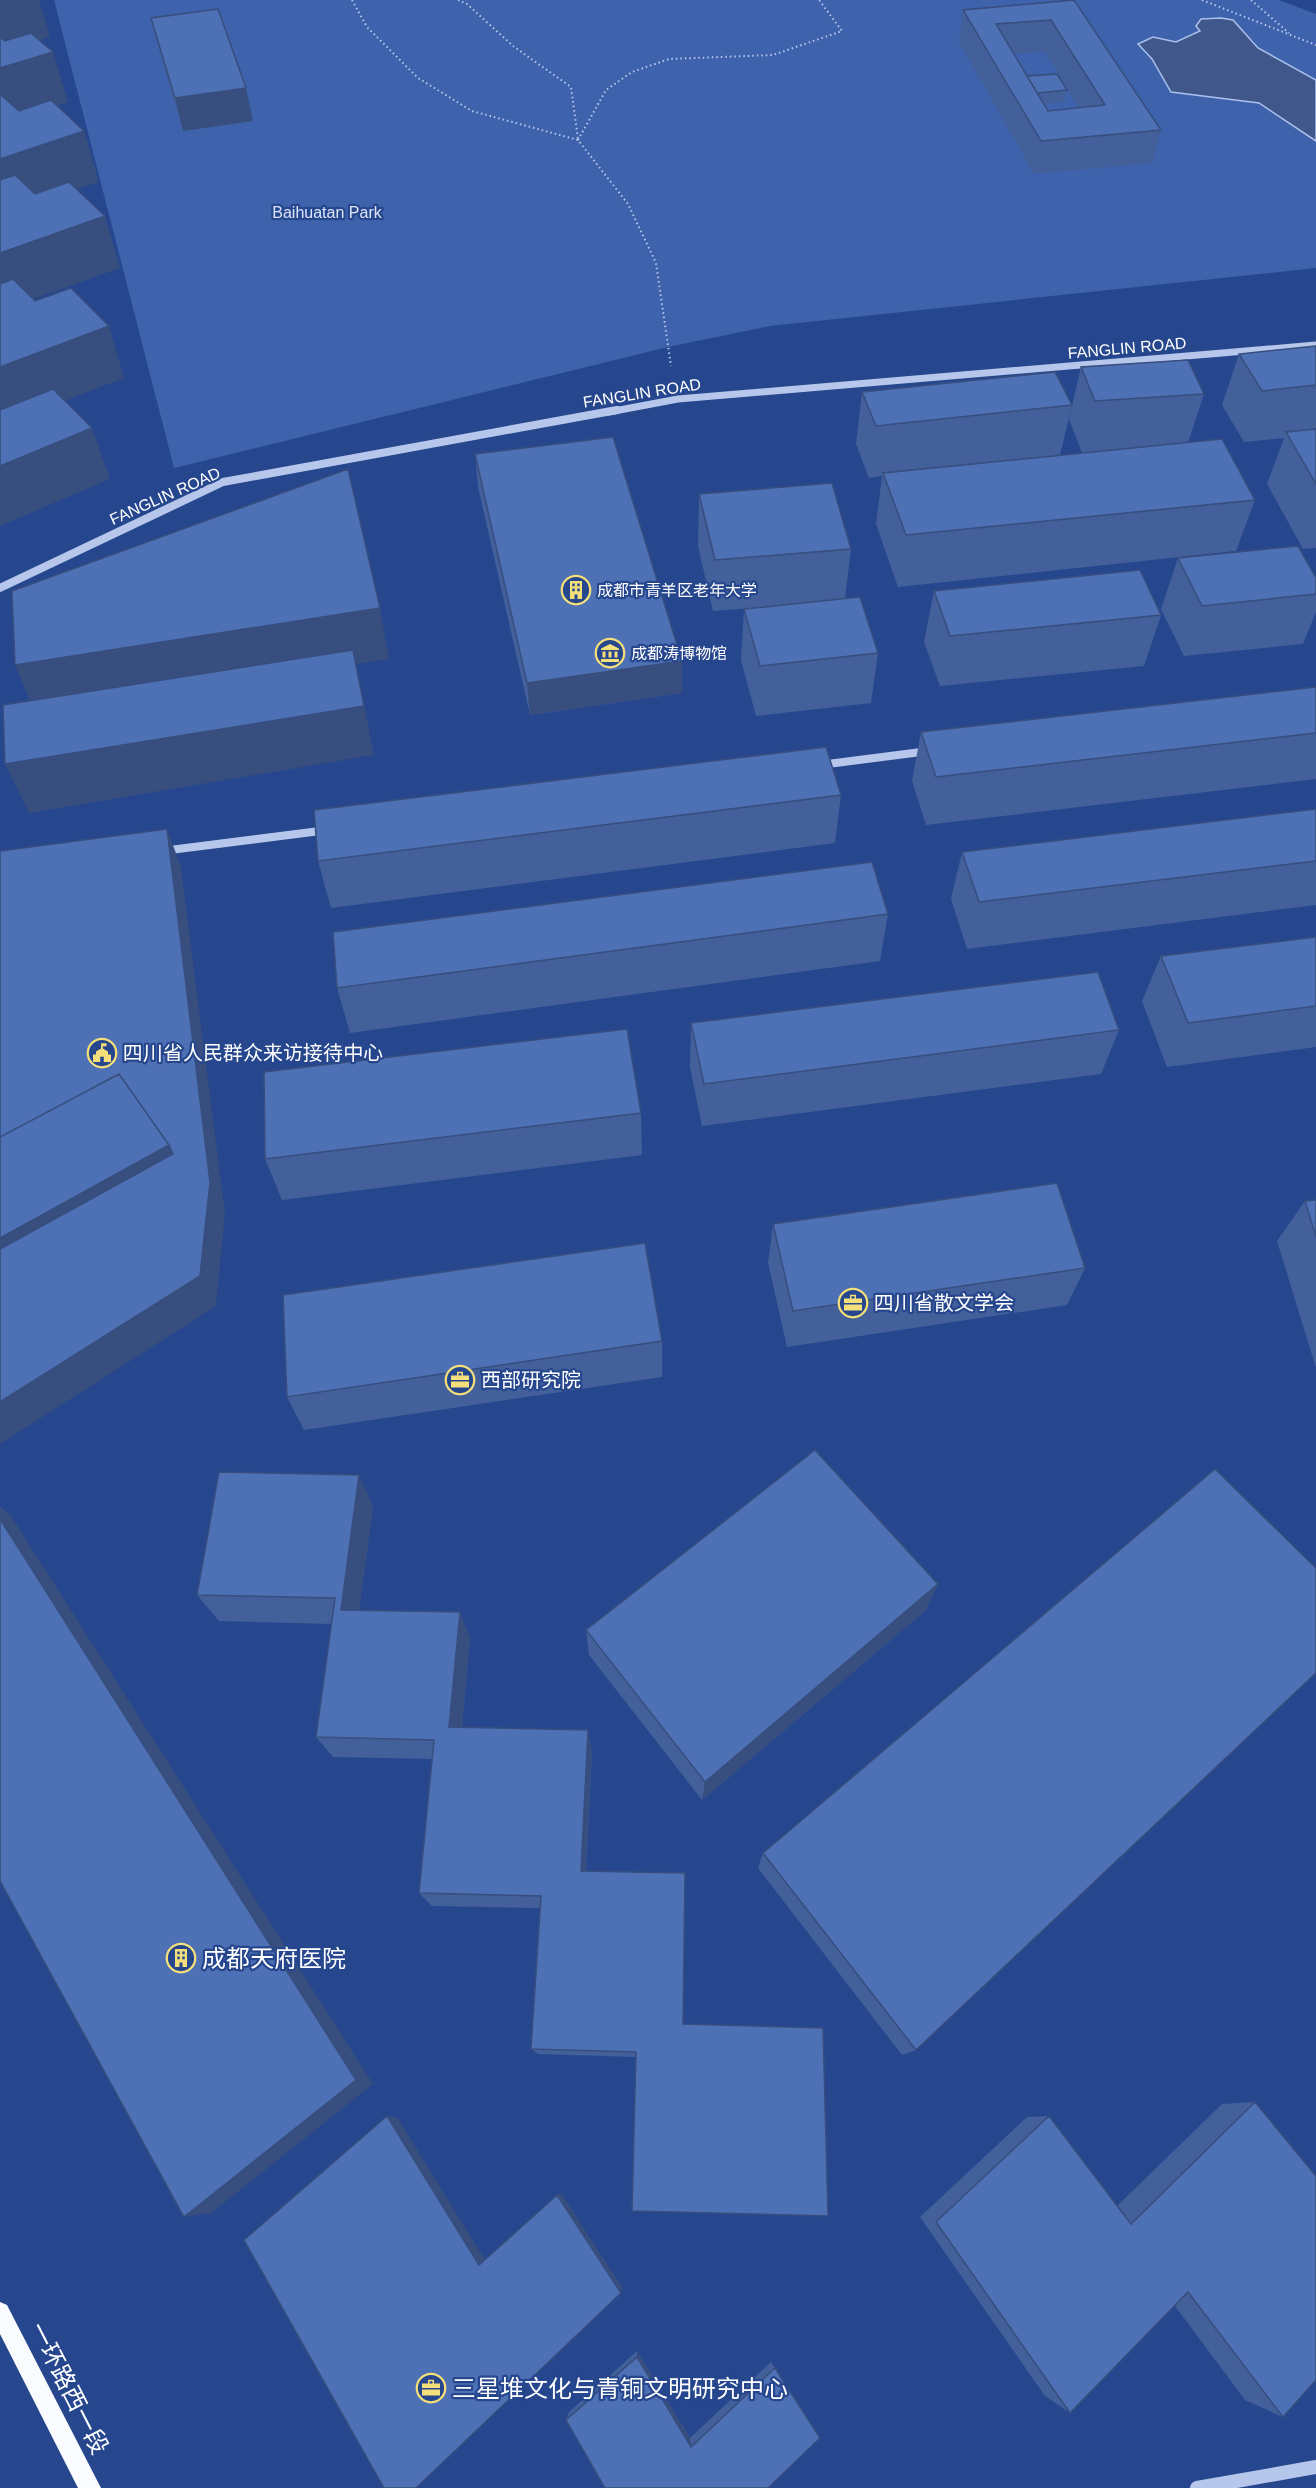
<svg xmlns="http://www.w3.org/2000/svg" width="1316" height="2488" viewBox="0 0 1316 2488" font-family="Arial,'Noto Sans SC',sans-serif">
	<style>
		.green { fill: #3e62ac }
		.water { fill: #40578b; stroke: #aac1eb; stroke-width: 1.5 }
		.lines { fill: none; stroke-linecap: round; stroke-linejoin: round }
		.path { stroke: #b6c7eb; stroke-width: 2; stroke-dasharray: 1.5 3; stroke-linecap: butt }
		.minor-far2 { stroke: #b6c7eb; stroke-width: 7 }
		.minor-far1 { stroke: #b6c7eb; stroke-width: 8 }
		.minor { stroke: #b6c7eb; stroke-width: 14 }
		.major { fill: #fafbff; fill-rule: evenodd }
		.wall { fill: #43609b; fill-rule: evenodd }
		.shaded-wall { fill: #374e7e }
		.building { fill: #4e70b4; stroke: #374e7e; stroke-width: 1.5; fill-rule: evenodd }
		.labels { text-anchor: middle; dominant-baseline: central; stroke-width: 4.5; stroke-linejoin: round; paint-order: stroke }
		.far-park-label { font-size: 16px; fill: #dae4f8; stroke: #26478e }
		.far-street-label { font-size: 16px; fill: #fff; stroke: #26478e }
		.far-poi-label { font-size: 16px; fill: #fff; stroke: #26478e; text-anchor: start }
		.poi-label { font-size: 20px; fill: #fff; stroke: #26478e; text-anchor: start }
		.near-poi-label { font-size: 24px; fill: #fff; stroke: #26478e; text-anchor: start }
		.near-street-label { font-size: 24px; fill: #fff; stroke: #26478e }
	</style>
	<rect width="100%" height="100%" fill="#26478e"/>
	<path class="green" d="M54 0H1279L1316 14V268L770 326 668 347 174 468Z"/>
	<path class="water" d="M1221 18 1233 20 1258 48 1316 80V141L1259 103 1171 92 1152 59 1138 44 1153 37 1176 42 1200 31 1196 26 1201 19Z"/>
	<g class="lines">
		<path class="path" d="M352 0 367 27 418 78 472 111 578 140 628 204 656 263 671 366
			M458 0 467 4 513 46 571 87 578 139
			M1202 0 1316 45
			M1251 0 1289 33
			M578 140 606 90 632 72 669 59 773 55 842 31 819 0"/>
		<path class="minor-far2" d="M609 412 678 399 1316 345"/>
		<path class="minor-far1" d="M0 588 223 482 617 410
			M820 765 929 751
			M162 851 328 830"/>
		<path class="minor" d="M1197 2488 1316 2467"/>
		<path class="major" d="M0 2302 7 2305 101 2488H78L0 2334Z"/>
	</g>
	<path class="wall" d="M1074 0 1161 130 1152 163 1034 174 959 42 963 10ZM1045 52 1079 108 1048 111 1044 104 1065 102 1067 90 1027 76 1014 54Z
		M151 18 253 121 183 131 159 50Z
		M1316 346V548L1303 549 1267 484 1284 438 1244 442 1222 405 1239 354Z
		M1081 367 1204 394 1188 443 1255 500 1236 551 898 587 876 524 882 476 869 478 856 444 862 392 1072 405 1060 455 1082 453 1069 419Z
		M475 454 682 661V693L530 715 478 487Z
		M699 494 851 549 845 599 878 653 871 703 756 716 741 660 744 609 781 606 713 611 698 546Z
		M1178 558 1316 578V612L1303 644 1184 656 1161 609Z
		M934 591 1161 615 1144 666 940 686 924 642Z
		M1316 687V779L926 825 912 781 921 732Z
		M841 795 835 843 331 908 318 861Z
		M1316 809V905L967 949 951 899 962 852Z
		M888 914 880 961 350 1033 337 988Z
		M1316 937V1047L1167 1067 1142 1001 1161 956Z
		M691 1023 1119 1030 1101 1074 702 1126 690 1067Z
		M641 1113 642 1155 282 1200 265 1159Z
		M1316 1200V1368L1277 1241 1305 1201Z
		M773 1224 1085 1268 1067 1305 787 1347 768 1263Z
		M662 1341V1377L304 1430 287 1397Z
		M373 1506 359 1610 470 1638 462 1727 592 1751 586 1871 685 1873 636 2057 538 2054 531 2049 540 1908 432 1906 419 1893 432 1759 333 1757 316 1737 331 1624 219 1621 197 1595Z
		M938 1584 925 1611 702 1800 589 1655 586 1630Z
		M763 1853 916 2050 902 2055 758 1868Z
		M1255 2102 1283 2417 1245 2400 1175 2306 1070 2413 1045 2396 920 2217 1027 2117 1049 2116 1117 2206 1222 2104Z
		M637 2351 690 2438 771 2362 815 2430 768 2488 566 2420 569 2412Z"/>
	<path class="shaded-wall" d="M0 0H39L50 37 0 52Z
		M53 52 68 102 0 125V68Z
		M246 88 253 121 183 131 175 98Z
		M84 131 99 182 0 216V159Z
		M105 216 120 268 0 311V253Z
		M109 326 124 378 0 426V367Z
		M92 428 110 479 0 526V466Z
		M380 608 389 659 356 664 374 755 29 813 5 764 36 715 15 665Z
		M682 661V693L530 715 527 683Z
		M167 829 181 867 225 1214 216 1306 0 1444V1402L210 1182Z
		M169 1145 189 1186 0 1292V1238Z
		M359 1475 373 1506 356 1636 341 1610Z
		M0 1506 11 1516 373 2084 211 2213 184 2217 0 1519Z
		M938 1584 925 1611 702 1800 705 1782Z
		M460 1612 470 1638 460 1747 449 1727Z
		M588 1730 592 1751 585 1885 581 1871Z
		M387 2116 397 2117 485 2260 479 2265Z
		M561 2193 622 2287 621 2293 557 2195Z
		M637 2351 690 2438 691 2447 637 2357Z"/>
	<path class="building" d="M1074 0 1161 130 1041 141 963 10ZM1051 20 1105 105 1048 111 996 24Z
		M218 9 246 88 175 98 151 18Z
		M31 33 53 52 0 68V37L5 41Z
		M1057 74 1067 90 1037 93 1027 76Z
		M0 94 19 111 51 100 84 131 0 159Z
		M15 175 35 194 69 182 105 216 0 253V180Z
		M13 279 35 301 71 288 109 326 0 367V284Z
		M1316 346V385L1262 391 1239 354Z
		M1188 360 1204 394 1095 401 1081 367Z
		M1055 372 1072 405 876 426 862 392Z
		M53 389 92 428 0 466V410Z
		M1316 429V484L1286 432Z
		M613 437 682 661 527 683 475 454Z
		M1222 439 1255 500 906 535 883 473Z
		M348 469 380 608 15 665 12 591Z
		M832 483 851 549 715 560 699 494Z
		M1298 546 1316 578V594L1202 606 1178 558Z
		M1140 570 1161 615 950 636 934 591Z
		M860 597 878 653 760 666 744 609Z
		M353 650 364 706 5 764 3 705Z
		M1316 687V733L936 777 921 732Z
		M826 747 841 795 318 861 314 810Z
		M1316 809V861L979 902 962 852Z
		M167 829 210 1182 200 1276 0 1402V1249L173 1154 169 1145 119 1074 0 1137V851Z
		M872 862 888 914 337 988 333 932Z
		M1316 937V1006L1188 1023 1161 956Z
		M1098 972 1119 1030 704 1084 691 1023Z
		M627 1029 641 1113 265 1159 264 1072Z
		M119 1074 169 1145 0 1238V1137Z
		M1057 1183 1085 1268 793 1311 773 1224Z
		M1316 1200V1237L1305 1201Z
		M645 1243 662 1341 287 1397 283 1295Z
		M815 1450 938 1584 705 1782 586 1630Z
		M1215 1469 1316 1568V1673L916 2050 763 1853Z
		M219 1472 359 1475 341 1610 460 1612 449 1727 588 1730 581 1871 685 1873 683 2024 823 2028 828 2216 632 2211 636 2052 531 2049 541 1896 419 1893 434 1740 316 1737 335 1598 197 1595Z
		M0 1519 356 2080 184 2217 0 1881Z
		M1255 2102 1316 2176V2380L1283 2417 1188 2292 1070 2413 936 2222 1049 2116 1131 2224Z
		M387 2116 479 2265 557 2195 621 2293 416 2488H384L244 2240Z
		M637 2357 691 2447 775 2368 820 2438 768 2488H605L566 2420Z"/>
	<defs>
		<g id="building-ring" transform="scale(1.5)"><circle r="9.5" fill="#26478e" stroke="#f4df7a" stroke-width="1.5"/><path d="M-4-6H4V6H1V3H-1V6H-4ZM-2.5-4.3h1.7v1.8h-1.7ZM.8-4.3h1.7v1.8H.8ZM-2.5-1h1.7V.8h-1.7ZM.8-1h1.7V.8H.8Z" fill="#f4df7a"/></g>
		<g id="museum-ring" transform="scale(1.5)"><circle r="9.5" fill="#26478e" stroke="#f4df7a" stroke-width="1.5"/><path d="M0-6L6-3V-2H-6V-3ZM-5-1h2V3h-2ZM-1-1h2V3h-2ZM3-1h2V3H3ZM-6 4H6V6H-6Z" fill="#f4df7a"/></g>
		<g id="civic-ring" transform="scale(1.5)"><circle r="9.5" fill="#26478e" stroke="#f4df7a" stroke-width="1.5"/><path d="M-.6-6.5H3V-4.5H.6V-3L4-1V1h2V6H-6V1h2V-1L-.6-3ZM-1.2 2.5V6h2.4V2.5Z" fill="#f4df7a"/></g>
		<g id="office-ring" transform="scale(1.5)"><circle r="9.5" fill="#26478e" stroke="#f4df7a" stroke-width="1.5"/><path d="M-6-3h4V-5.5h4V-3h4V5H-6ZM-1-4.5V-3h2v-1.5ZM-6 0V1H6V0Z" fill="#f4df7a"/></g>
	</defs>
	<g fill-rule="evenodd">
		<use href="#building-ring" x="576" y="590"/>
		<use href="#museum-ring" x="610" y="653"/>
		<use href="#civic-ring" x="102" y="1053"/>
		<use href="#office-ring" x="853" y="1303"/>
		<use href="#office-ring" x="460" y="1380"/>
		<use href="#building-ring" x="181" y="1958"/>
		<use href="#office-ring" x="431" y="2388"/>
	</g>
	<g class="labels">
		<g class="far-park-label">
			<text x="327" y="212">Baihuatan Park</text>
		</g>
		<g class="far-street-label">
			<text transform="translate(1127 348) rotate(-5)">FANGLIN ROAD</text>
			<text transform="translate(642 393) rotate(-9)">FANGLIN ROAD</text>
			<text transform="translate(165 496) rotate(-24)">FANGLIN ROAD</text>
		</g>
		<g class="far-poi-label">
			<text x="597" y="590">成都市青羊区老年大学</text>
			<text x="631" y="653">成都涛博物馆</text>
		</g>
		<g class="poi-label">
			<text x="123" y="1053">四川省人民群众来访接待中心</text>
			<text x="874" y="1303">四川省散文学会</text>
			<text x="481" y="1380">西部研究院</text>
		</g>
		<g class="near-poi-label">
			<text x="202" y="1958">成都天府医院</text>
			<text x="452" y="2388">三星堆文化与青铜文明研究中心</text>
		</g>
		<g class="near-street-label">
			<text transform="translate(69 2388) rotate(63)">一环路西一段</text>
		</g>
	</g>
</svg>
